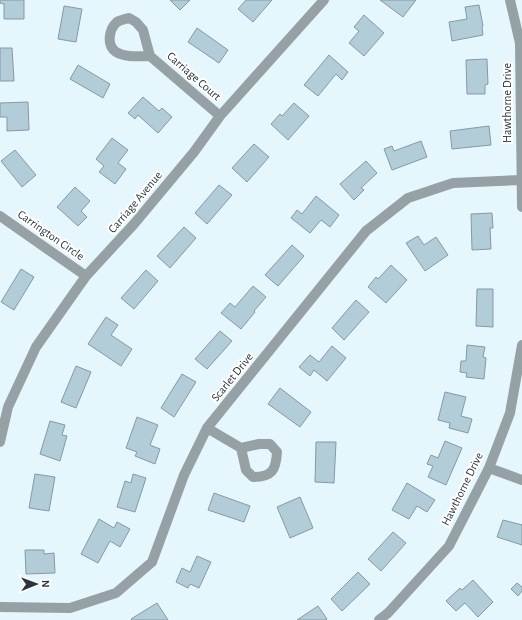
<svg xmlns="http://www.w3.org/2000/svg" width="522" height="620" viewBox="0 0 522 620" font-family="'Alegreya Sans',sans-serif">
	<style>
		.building { fill: #b2ccd8; stroke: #829ba6 }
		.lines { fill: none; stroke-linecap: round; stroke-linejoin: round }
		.minor { stroke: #96a1a6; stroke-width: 10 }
		.labels { text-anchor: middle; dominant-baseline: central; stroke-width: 4; stroke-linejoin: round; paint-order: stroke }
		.street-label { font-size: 12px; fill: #2a3439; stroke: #fff }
	</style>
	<rect width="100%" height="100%" fill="#e6f6fd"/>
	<path class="building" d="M0 0H24V19H4V4L0 3Z
		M170 0H190L180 10Z
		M246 0H272L253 22 238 9Z
		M380 0H416L403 17Z
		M479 5 483 26 482 27 483 35 452 41 449 22 467 19 465 7Z
		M64 6 82 9 76 42 58 39Z
		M364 15 384 33 364 56 349 43 359 31 354 27Z
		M197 28 228 50 219 63 188 42Z
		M0 48H12L14 81H0Z
		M329 55 348 72 342 80 336 74 318 96 304 85Z
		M487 59 488 84 485 85V94H467L466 60Z
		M78 65 110 84 103 98 70 79Z
		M143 97 159 111 162 108 172 117 158 133 138 115 135 119 128 113Z
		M28 102 29 130 7 131V117H0V103Z
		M294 103 309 116 288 140 271 124 280 114 282 116Z
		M489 126 491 145 452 149 450 131Z
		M112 138 128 150 118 163 126 169 115 184 99 172 104 166 96 159Z
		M421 141 427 157 392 170 384 149 392 146 394 151Z
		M254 144 269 157 247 182 232 168Z
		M15 150 36 175 22 187 1 161Z
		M366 161 377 173 361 188 364 190 354 200 340 184Z
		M219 185 232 195 207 224 195 213Z
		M75 187 90 201 81 211 87 217 78 226 57 207Z
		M316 196 339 215 330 227 321 220 310 233 291 218 297 210 302 214Z
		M492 213 493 228H490L491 249 472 250 471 214Z
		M184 227 196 238 170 268 157 256Z
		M418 236 424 245 436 237 448 255 425 271 406 243Z
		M292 245 304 256 278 286 265 275Z
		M391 265 407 280 386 303 368 287 376 277 378 279Z
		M21 269 34 277 14 310 1 302Z
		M146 270 158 281 134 309 121 298Z
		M253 286 266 297 254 311 255 312 241 329 221 313 230 303 235 307Z
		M477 289H493V327L476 326Z
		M356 300 369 312 344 340 332 328Z
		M106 317 118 325 111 335 132 349 121 366 88 344Z
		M220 331 232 341 207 369 195 359Z
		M467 345 485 347 483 357 486 358 484 379 466 377 467 373 460 372 461 361H466Z
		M332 346 346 358 327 381 314 370 310 376 299 367 310 355 319 362Z
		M76 366 91 372 76 408 61 402Z
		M182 374 196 382 174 417 161 408Z
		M280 388 311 412 300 427 268 404Z
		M445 392 466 397 461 416 472 419 468 433 449 428 450 423 438 420Z
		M137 417 158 425 150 445 160 449 155 464 135 456 137 452 126 448Z
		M50 421 65 425 62 435 67 436 60 461 40 454Z
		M445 441 462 448 446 485 428 477 433 466 427 464 431 455 438 458Z
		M316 442H336L334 483 315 482Z
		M35 474 55 477 49 511 29 508Z
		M133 474 146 478 135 512 117 507 125 481 131 483Z
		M407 483 435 500 427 512 417 506 409 519 392 510Z
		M214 493 250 506 244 522 208 510Z
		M300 497 313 528 290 538 277 507Z
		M99 519 114 528 117 522 130 529 120 547 110 541 98 563 81 554Z
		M503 520 522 525V524V545L497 537Z
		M393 532 406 543 381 571 368 559Z
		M25 550H44V554L54 553 55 573 26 574Z
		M197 556 211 562 199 588 190 584 188 588 176 582 182 568 190 572Z
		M358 572 370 584 342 611 331 599Z
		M473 580 493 602 478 617 465 603 456 611 446 601 460 588 462 590Z
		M517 583 522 587V591L518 596 511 589Z
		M157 603 168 620H132L131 619Z
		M318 606 327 619 326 620H297Z"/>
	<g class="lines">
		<path class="minor" d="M510 0 520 43 522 207
			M150 56C139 56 126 58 116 52 106 45 109 29 117 22 120 20 126 19 129 18L136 22 143 30 150 56 220 116
			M0 216 86 276
			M207 428 241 448 259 444H270L277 452C276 470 272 477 253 477L246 470 241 448
			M0 442 8 407 36 347 86 276 134 224 194 152 220 116 324 0
			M489 468 522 480
			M0 607 70 608 116 593 152 562 184 475 207 428 366 231 408 198 453 183 521 180
			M379 620 388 613 449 546 489 468 510 413 522 345"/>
	</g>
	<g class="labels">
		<g class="street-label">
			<text transform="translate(194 76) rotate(41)">Carriage Court</text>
			<text transform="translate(507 103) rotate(-90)">Hawthorne Drive</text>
			<text transform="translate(135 202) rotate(-50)">Carriage Avenue</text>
			<text transform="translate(51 235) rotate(35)">Carrington Circle</text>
			<text transform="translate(232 377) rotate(-51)">Scarlet Drive</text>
			<text transform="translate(462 489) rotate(-64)">Hawthorne Drive</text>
		</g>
	</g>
	<g transform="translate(36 584) rotate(89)" stroke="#ffffff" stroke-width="3" paint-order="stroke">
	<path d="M0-3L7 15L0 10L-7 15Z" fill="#2a3439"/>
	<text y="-6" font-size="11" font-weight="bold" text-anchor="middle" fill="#2a3439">N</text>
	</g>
</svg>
